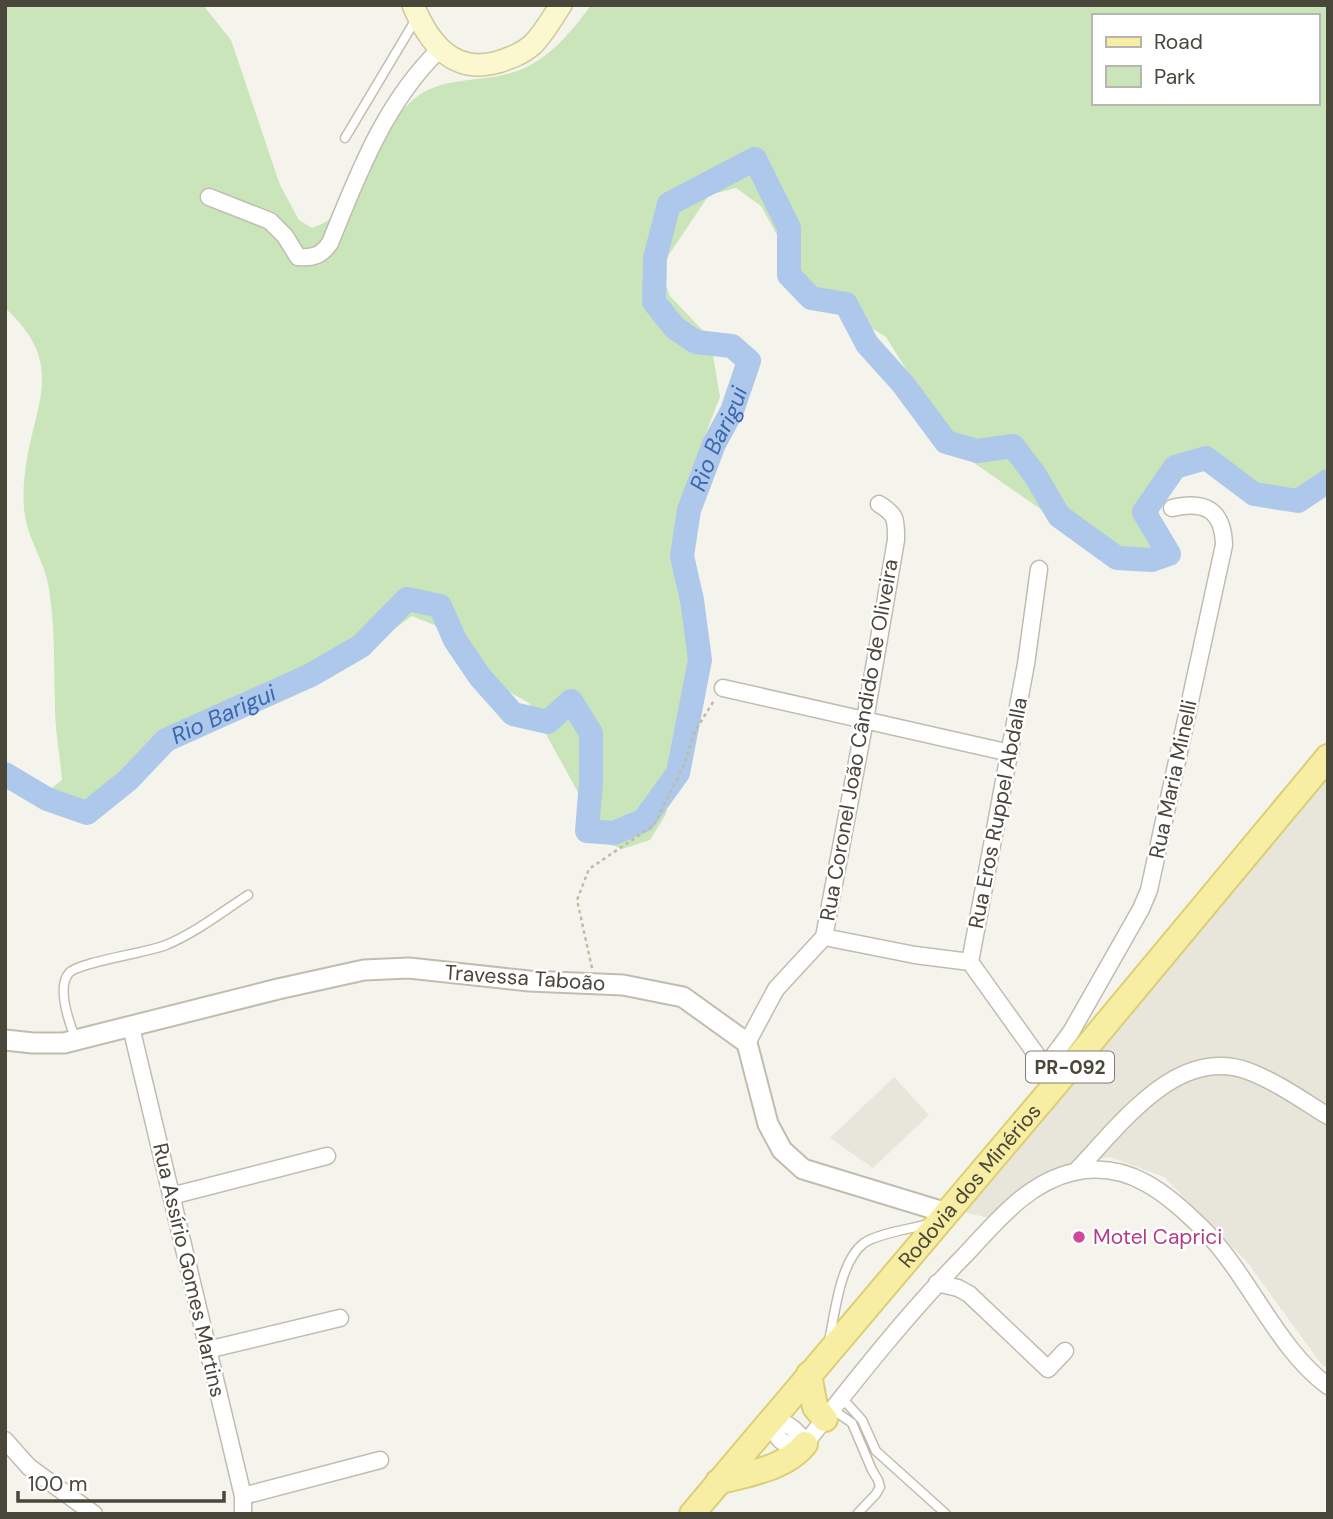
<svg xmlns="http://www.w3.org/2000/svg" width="1333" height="1519" viewBox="0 0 1333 1519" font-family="'DM Sans',sans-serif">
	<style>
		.residential { fill: #e8e6db }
		.green { fill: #c9e5b9; fill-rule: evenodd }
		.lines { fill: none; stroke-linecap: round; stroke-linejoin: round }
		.river { stroke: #aec8ec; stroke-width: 24 }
		.service-casing { stroke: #c0bdaf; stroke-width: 11 }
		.minor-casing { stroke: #c0bdaf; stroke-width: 19 }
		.tertiary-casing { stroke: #c0bdaf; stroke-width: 23 }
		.secondary-casing { stroke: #cdc99d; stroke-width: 24 }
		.primary-casing { stroke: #dbcf74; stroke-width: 28 }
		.path { stroke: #c0bba1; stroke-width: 2.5; stroke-dasharray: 3.5 3.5; stroke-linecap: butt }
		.service { stroke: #fff; stroke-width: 8 }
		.minor { stroke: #fff; stroke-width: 16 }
		.tertiary { stroke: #fff; stroke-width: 19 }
		.secondary { stroke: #fbf8d0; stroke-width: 21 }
		.primary { stroke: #f7eea3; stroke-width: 24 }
		.hotel-dot { fill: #d1479c; stroke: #fff; stroke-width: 2.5 }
		.labels { text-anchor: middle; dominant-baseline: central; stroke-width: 5; stroke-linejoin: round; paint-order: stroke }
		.shield { fill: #fff; stroke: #807e75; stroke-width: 2 }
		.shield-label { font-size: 19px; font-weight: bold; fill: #49463a }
		.street-label { font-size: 21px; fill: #49463a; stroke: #fff }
		.hotel-label { font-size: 21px; fill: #b23c85; stroke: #fff; text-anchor: start }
		.water-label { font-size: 23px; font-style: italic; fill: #3a68ad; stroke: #fff }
	</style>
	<rect width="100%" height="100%" fill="#f5f4ec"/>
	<path class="residential" d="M1095 547 1130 552 1158 549 1155 563 1127 569Z
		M1328 776V1368L1322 1365 1247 1262 1164 1177 1110 1157 1059 1168 989 1218 954 1210Z
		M894 1077 929 1115 873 1168 830 1138Z"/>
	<path class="green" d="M5 5H203L231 40 280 185 299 220 312 228C316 226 323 224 327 221 336 214 343 201 349 191 366 165 391 118 414 99 442 76 478 83 511 73 546 63 570 34 591 5H1328V484L1300 499 1268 506 1220 468 1176 476 1155 491 1162 534 1158 549 1130 552 1095 547 957 451 886 337 806 288 761 206 736 188 709 195 660 268 670 296 710 338 720 397 690 474 679 565 696 708 674 765 666 814 650 840 622 849 594 838 581 798 529 703 463 666 439 627 412 616 327 678 187 740 100 804 54 810 35 801 62 780C60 756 55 731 55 706 54 667 55 628 49 589 45 561 26 537 24 508 22 486 26 461 31 439 37 413 46 387 40 361 36 341 20 321 5 308ZM1093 16H1317V103H1093Z"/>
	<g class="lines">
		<path class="river" id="s1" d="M5 774 47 799 87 813 128 780 166 740 311 675 361 646 407 599 440 606 455 640 480 677 513 714 548 722 571 701 591 733V782L587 831 614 833 644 820 678 773 700 660 692 600 682 556 689 510 714 444 732 411 749 361 732 346 696 342 675 328 654 302 655 258 669 204 755 159 789 228V275L811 298 846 304 867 344 903 384 946 442 977 451 1013 446 1035 475 1059 516 1117 558 1152 560 1169 554 1144 512 1175 467 1206 458 1254 494 1298 501 1328 481"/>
		<g class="service-casing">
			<path id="service" d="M345 138 416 19
				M76 1040C70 1025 56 988 69 973 78 962 147 953 166 945 195 933 222 912 248 895
				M829 1341C835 1313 840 1261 864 1243 879 1233 911 1229 928 1224
				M842 1398 862 1420 876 1451 946 1514
				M832 1409 852 1423 872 1470 878 1480 880 1487 876 1494 857 1514"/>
		</g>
		<g class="minor-casing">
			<path id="minor" d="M209 197 270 221 285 236 298 257C313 258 321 256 330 243 358 174 385 102 440 49
				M723 688 1010 753
				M824 937 915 955 970 962 1051 1075
				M970 962 1026 664 1039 569
				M131 1027 243 1496V1514
				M747 1043 776 989 824 937 865 720 896 540C896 520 897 515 879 504
				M1045 1067 1071 1032 1141 909 1149 890 1224 545C1223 510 1205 500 1172 508
				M1075 1172C1120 1126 1176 1045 1248 1071 1277 1082 1302 1100 1328 1116
				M171 1196 327 1156
				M937 1283 958 1288 969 1294 1048 1369 1065 1351
				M207 1350 340 1318
				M5 1440 29 1467 94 1514
				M805 1444C797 1428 787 1423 771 1419 776 1440 781 1447 805 1444 857 1378 907 1314 966 1254 997 1221 1028 1182 1074 1172 1129 1160 1167 1194 1203 1229 1249 1275 1277 1349 1328 1386
				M243 1496 380 1460"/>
		</g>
		<g class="tertiary-casing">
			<path id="tertiary" d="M5 1040 33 1043H64L278 989 364 970 409 968 529 981 623 985 683 997 747 1043 768 1124 782 1150 803 1169 947 1213"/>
		</g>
		<g class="secondary-casing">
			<path id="secondary" d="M413 5C429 43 453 75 498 62 510 58 522 54 532 45 543 35 552 18 561 5"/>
		</g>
		<g class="primary-casing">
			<g id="primary">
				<path d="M809 1374 815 1407 825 1419"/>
				<path d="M718 1482C749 1473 785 1469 805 1444"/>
				<path id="s2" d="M692 1514 1056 1084 1328 757"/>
			</g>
		</g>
		<path class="path" d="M592 968 577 900 589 869 654 825 685 763 695 731 715 699"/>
		<use href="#service" class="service"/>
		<use href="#minor" class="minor"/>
		<use href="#tertiary" class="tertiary"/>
		<use href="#secondary" class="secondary"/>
		<use href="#primary" class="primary"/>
	</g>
	<circle class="hotel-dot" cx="1079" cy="1237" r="7"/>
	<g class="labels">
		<rect class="shield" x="1026" y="1051.5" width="88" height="31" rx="5"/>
		<g class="shield-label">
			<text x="1070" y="1067">PR-092</text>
		</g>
		<g class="street-label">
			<text transform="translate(859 740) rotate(-80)">Rua Coronel João Cândido de Oliveira</text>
			<text transform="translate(1173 779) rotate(-78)">Rua Maria Minelli</text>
			<text transform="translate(998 813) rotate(-79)">Rua Eros Ruppel Abdalla</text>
			<text transform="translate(525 978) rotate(4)">Travessa Taboão</text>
			<text stroke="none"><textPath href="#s2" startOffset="430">Rodovia dos Minérios</textPath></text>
			<text transform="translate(189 1270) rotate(77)">Rua Assírio Gomes Martins</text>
		</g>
		<g class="hotel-label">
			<text x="1093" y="1237">Motel Caprici</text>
		</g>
		<g class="water-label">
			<text stroke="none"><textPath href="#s1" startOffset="1312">Rio Barigui</textPath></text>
			<text stroke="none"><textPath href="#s1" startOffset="262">Rio Barigui</textPath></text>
		</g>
	</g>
	<rect width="1333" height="1519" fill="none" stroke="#49463a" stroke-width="14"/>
	<rect x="1092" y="14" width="228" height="91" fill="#ffffff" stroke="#b6b5b0" stroke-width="2"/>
	<rect x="1106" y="37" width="35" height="10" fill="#f7eea3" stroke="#b6b5b0" stroke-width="2"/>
	<text x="1154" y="49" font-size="21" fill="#49463a">Road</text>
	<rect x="1106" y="66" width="35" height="21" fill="#c9e5b9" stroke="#b6b5b0" stroke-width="2"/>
	<text x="1154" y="84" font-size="21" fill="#49463a">Park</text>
	<path d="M18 1491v10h206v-10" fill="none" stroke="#49463a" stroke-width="3.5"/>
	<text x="28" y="1491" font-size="21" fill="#49463a" stroke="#ffffff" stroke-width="5" paint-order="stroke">100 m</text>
</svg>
